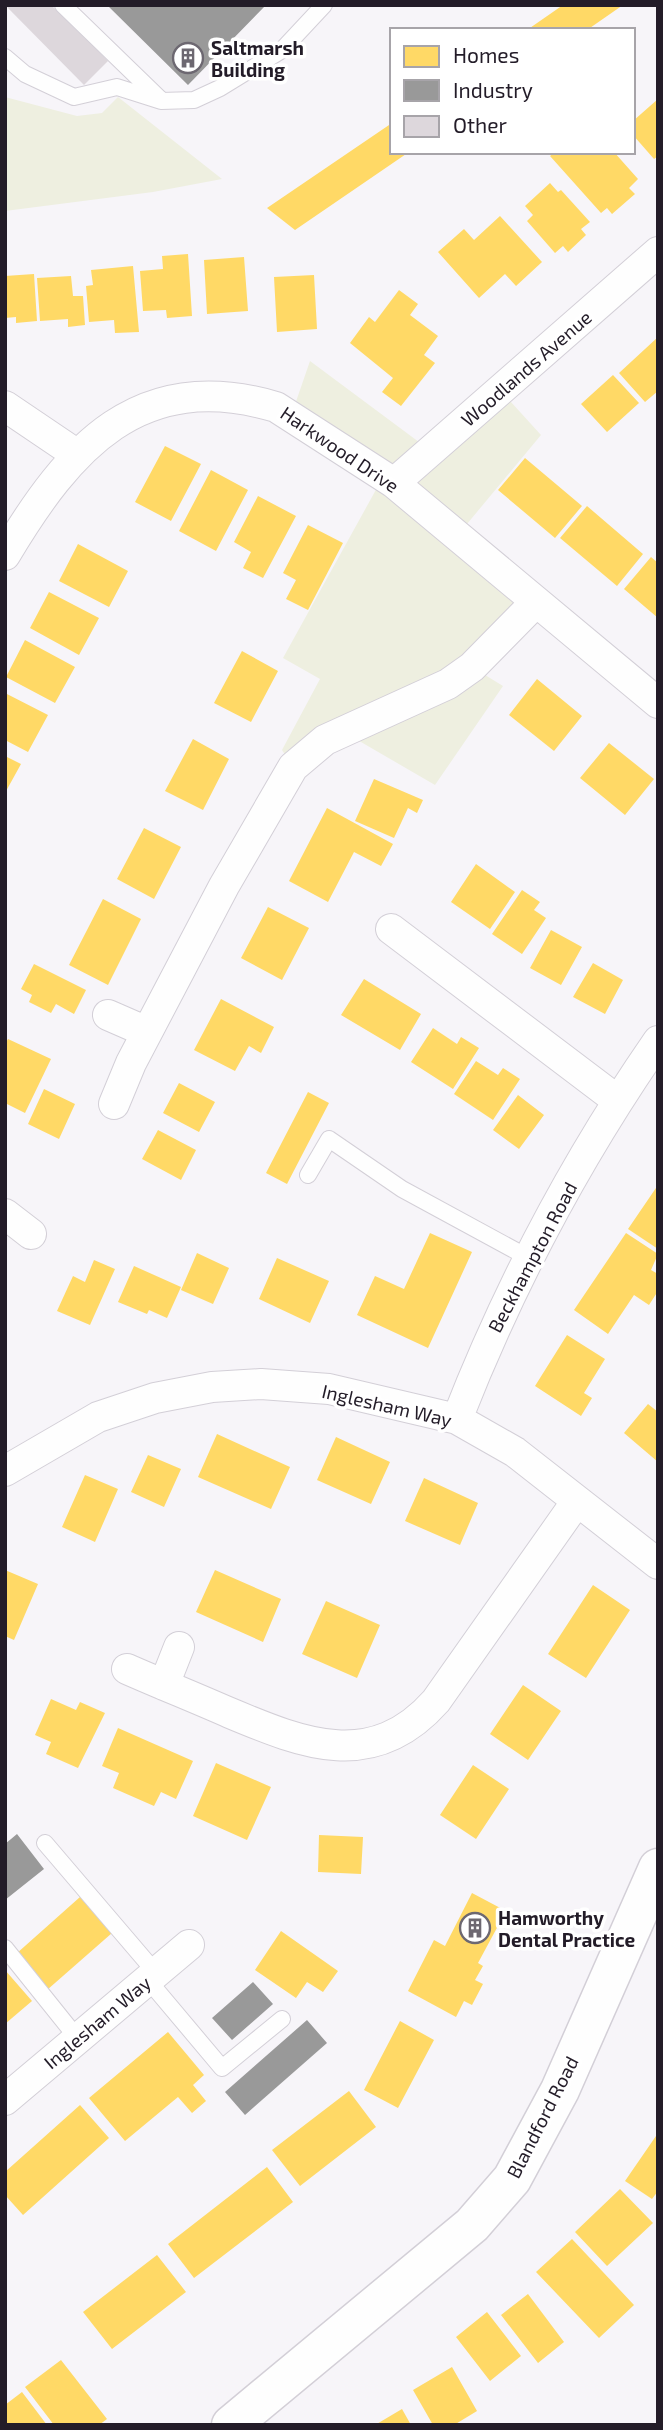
<svg xmlns="http://www.w3.org/2000/svg" width="663" height="2430" viewBox="0 0 663 2430" font-family="'Exo 2',sans-serif">
	<style>
		.green { fill: #eeefe0 }
		.homes { fill: #ffd966 }
		.industry { fill: #999 }
		.building { fill: #ddd7dc }
		.lines { fill: none; stroke-linecap: round; stroke-linejoin: round }
		.lane-casing { stroke: #d3cfd7; stroke-width: 18 }
		.street-casing { stroke: #d3cfd7; stroke-width: 32 }
		.secondary-casing { stroke: #d3cfd7; stroke-width: 41 }
		.lane { stroke: #fefefe; stroke-width: 16 }
		.street { stroke: #fefefe; stroke-width: 30 }
		.secondary { stroke: #fefefe; stroke-width: 38 }
		.labels { text-anchor: middle; dominant-baseline: central; stroke-width: 7; stroke-linejoin: round; paint-order: stroke }
		.poi-label { font-size: 19px; font-weight: bold; fill: #231c28; stroke: #fff; text-anchor: start }
		.street-label { font-size: 19px; fill: #231c28; stroke: #fff }
	</style>
	<rect width="100%" height="100%" fill="#f7f5f9"/>
	<path class="green" d="M5 97 77 116 102 113 118 97 222 179 153 192 5 211Z
		M310 361 431 451 500 390 541 435 457 536 535 603 472 667 503 686 435 785 342 731 293 767 282 750 320 679 283 658 383 477 291 416Z"/>
	<path class="homes" d="M563 5H623L587 30H527Z
		M658 99V156L654 159 633 135V121Z
		M392 123V152H409L295 230 267 208Z
		M555 152H614L638 179 629 188 635 194 612 214 607 208 601 213 550 156Z
		M550 183 558 192 561 190 590 222 581 229 586 235 568 252 563 246 555 253 527 221 533 215 525 206Z
		M500 216 542 262 516 286 505 274 479 298 438 252 464 229 474 240Z
		M188 254 192 316 167 318 166 310 143 311 140 271 163 269 162 256Z
		M244 257 248 311 207 314 204 260Z
		M133 266 139 332 115 333 114 320 89 322 86 286 93 285 91 270Z
		M34 274 37 321 16 323V317L5 318V276Z
		M314 275 317 329 277 332 274 277Z
		M71 276 73 296H83L85 325 68 327V319L40 321 37 278Z
		M399 290 418 304 410 315 438 336 424 355 435 363 401 406 382 392 393 378 350 343 369 317 375 322Z
		M658 337V391L645 402 619 373Z
		M613 375 639 403 607 432 581 404Z
		M165 446 201 464 171 521 135 502Z
		M525 458 582 506 555 538 498 490Z
		M211 470 248 490 216 551 179 531Z
		M258 496 296 516 263 578 243 568 251 552 234 542Z
		M587 506 643 554 617 586 560 538Z
		M308 525 343 543 308 610 286 599 296 580 283 573Z
		M78 544 128 571 109 607 59 581Z
		M651 557 658 563V618L624 589Z
		M49 592 99 618 79 655 30 628Z
		M25 640 75 667 55 703 6 677Z
		M242 651 278 671 251 722 214 703Z
		M537 679 582 716 554 751 509 715Z
		M5 693 48 715 28 752 5 740Z
		M193 739 229 759 203 810 165 791Z
		M609 743 654 779 625 815 580 778Z
		M5 756 21 764 5 793Z
		M374 779 423 800 417 813 408 808 394 838 355 821Z
		M327 808 393 844 381 866 354 852 328 902 289 881Z
		M144 828 181 847 154 899 117 879Z
		M476 864 515 892 490 929 451 902Z
		M522 890 540 902 534 910 546 918 522 954 492 934Z
		M103 899 141 919 108 985 69 965Z
		M268 907 309 928 282 980 241 958Z
		M551 930 582 947 561 985 530 968Z
		M593 963 623 980 605 1014 573 997Z
		M34 964 86 990 74 1014 56 1004 51 1013 29 1002 32 995 21 989Z
		M364 979 421 1014 400 1050 341 1015Z
		M221 999 274 1027 261 1053 249 1046 235 1071 194 1050Z
		M433 1028 457 1044 461 1037 479 1048 453 1089 411 1062Z
		M8 1039 51 1059 25 1113 5 1103V1044Z
		M476 1061 498 1075 503 1068 520 1079 493 1120 454 1094Z
		M179 1083 215 1102 199 1132 163 1113Z
		M44 1089 75 1104 59 1139 28 1124Z
		M308 1092 329 1103 287 1184 266 1173Z
		M518 1095 544 1115 519 1149 493 1130Z
		M158 1130 196 1150 181 1180 142 1159Z
		M658 1185V1249L628 1229Z
		M430 1233 472 1252 428 1348 357 1315 375 1276 404 1289Z
		M626 1233 658 1254 651 1270 658 1274V1291L649 1305 634 1295 608 1334 574 1310Z
		M197 1253 229 1268 213 1304 181 1290Z
		M277 1258 329 1281 310 1323 259 1299Z
		M94 1260 115 1269 90 1325 57 1311 73 1276 85 1282Z
		M134 1266 181 1287 167 1318 149 1310 147 1314 118 1302Z
		M567 1335 605 1359 584 1393 592 1398 581 1416 535 1386Z
		M648 1404 658 1412V1462L624 1433Z
		M217 1434 290 1467 271 1509 198 1477Z
		M336 1437 390 1462 371 1504 317 1480Z
		M148 1455 181 1469 164 1507 131 1492Z
		M85 1475 118 1489 95 1542 62 1527Z
		M424 1478 478 1503 460 1545 405 1521Z
		M5 1570 38 1584 14 1640 5 1636Z
		M215 1570 281 1599 263 1642 196 1612Z
		M593 1585 630 1610 586 1678 548 1654Z
		M326 1601 380 1625 357 1678 302 1654Z
		M523 1685 561 1711 528 1760 490 1734Z
		M51 1699 76 1710 80 1702 105 1713 78 1768 46 1754 51 1742 35 1735Z
		M118 1728 193 1761 176 1799 161 1792 154 1806 113 1788 119 1773 102 1766Z
		M216 1763 271 1787 247 1840 193 1816Z
		M473 1765 509 1789 476 1839 440 1815Z
		M319 1835 363 1837 361 1874 318 1872Z
		M472 1893 506 1911 478 1963 483 1966 475 1980 483 1984 472 2005 464 2001 456 2017 408 1991 434 1940 445 1946Z
		M80 1897 112 1933 47 1990 16 1954Z
		M281 1931 338 1971 323 1992 307 1982 296 1998 255 1970Z
		M5 1970 32 2001 5 2024Z
		M400 2021 434 2040 398 2108 364 2090Z
		M168 2032 204 2075 193 2085 206 2101 192 2113 178 2097 125 2141 89 2098Z
		M349 2091 376 2127 300 2186 272 2150Z
		M80 2105 109 2138 23 2215 5 2195V2172Z
		M656 2136 658 2191 652 2199 625 2181Z
		M267 2167 293 2202 194 2278 168 2244Z
		M620 2189 653 2223 607 2266 575 2232Z
		M572 2239 634 2305 599 2338 536 2272Z
		M157 2255 186 2292 112 2349 83 2312Z
		M528 2294 564 2342 538 2363 501 2315Z
		M487 2312 521 2356 490 2381 456 2337Z
		M61 2360 107 2419 99 2425H54L25 2387Z
		M452 2367 477 2411 454 2425H433L413 2390Z
		M22 2392 47 2425H5V2405Z
		M402 2409 411 2425H375Z"/>
	<path class="industry" d="M107 5H266L188 85Z
		M17 1834 44 1869 5 1900V1844Z
		M253 1982 273 2004 232 2040 212 2018Z
		M307 2020 327 2043 245 2115 225 2092Z"/>
	<path class="building" d="M5 5H51L108 61 84 85Z"/>
	<g class="lines">
		<g class="lane-casing">
			<path id="lane" d="M63 5 160 99
				M5 57 25 74 74 97 117 87 161 101 194 100 220 88 282 50 324 5
				M308 1175 329 1139 402 1189 529 1258
				M45 1843 156 1973
				M5 1948 78 2039
				M148 1980 222 2068 282 2019"/>
		</g>
		<g class="street-casing">
			<path id="street" d="M5 406 76 454
				M394 483 658 252
				M5 555C69 448 139 366 276 407L394 483 658 703
				M391 929 617 1100
				M108 1015 147 1032
				M114 1104 131 1063 224 886 293 767 325 740 448 684 472 667 535 603
				M5 1214 31 1234
				M457 1419C509 1286 577 1158 658 1041
				M5 1471 98 1417 155 1398 212 1387 261 1384 329 1389 457 1419 515 1452 658 1564
				M127 1669C161 1684 196 1698 230 1713 304 1744 373 1772 436 1701L577 1501
				M164 1685 179 1647
				M5 2100 189 1945"/>
		</g>
		<g class="secondary-casing">
			<path id="secondary" d="M231 2425 472 2225 512 2179 560 2090 658 1868"/>
		</g>
		<use href="#lane" class="lane"/>
		<use href="#street" class="street"/>
		<use href="#secondary" class="secondary"/>
	</g>
	<defs>
		<g id="building-ring" transform="scale(1.575)"><circle r="9.5" fill="#fff" stroke="#6d6871" stroke-width="1.5"/><path d="M-4-6H4V6H1V3H-1V6H-4ZM-2.5-4.3h1.7v1.8h-1.7ZM.8-4.3h1.7v1.8H.8ZM-2.5-1h1.7V.8h-1.7ZM.8-1h1.7V.8H.8Z" fill="#6d6871"/></g>
	</defs>
	<g fill-rule="evenodd">
		<use href="#building-ring" x="188" y="58"/>
		<use href="#building-ring" x="475" y="1928"/>
	</g>
	<g class="labels">
		<g class="poi-label">
			<text x="211" y="47">Saltmarsh<tspan x="211" dy="22">Building</tspan></text>
			<text x="498" y="1917">Hamworthy<tspan x="498" dy="22">Dental Practice</tspan></text>
		</g>
		<g class="street-label">
			<text transform="translate(526 368) rotate(-41)">Woodlands Avenue</text>
			<text transform="translate(340 449) rotate(34)">Harkwood Drive</text>
			<text transform="translate(532 1257) rotate(-62)">Beckhampton Road</text>
			<text transform="translate(387 1405) rotate(13)">Inglesham Way</text>
			<text transform="translate(97 2022) rotate(-40)">Inglesham Way</text>
			<text transform="translate(542 2117) rotate(-63)">Blandford Road</text>
		</g>
	</g>
	<rect width="663" height="2430" fill="none" stroke="#231c28" stroke-width="14"/>
	<rect x="390" y="28" width="245" height="126" fill="#ffffff" stroke="#a7a4a9" stroke-width="2"/>
	<rect x="404" y="46" width="35" height="21" fill="#ffd966" stroke="#a7a4a9" stroke-width="2"/>
	<text x="453" y="63" font-size="21" fill="#231c28">Homes</text>
	<rect x="404" y="80" width="35" height="21" fill="#999999" stroke="#a7a4a9" stroke-width="2"/>
	<text x="453" y="98" font-size="21" fill="#231c28">Industry</text>
	<rect x="404" y="116" width="35" height="21" fill="#ddd7dc" stroke="#a7a4a9" stroke-width="2"/>
	<text x="453" y="133" font-size="21" fill="#231c28">Other</text>
</svg>
